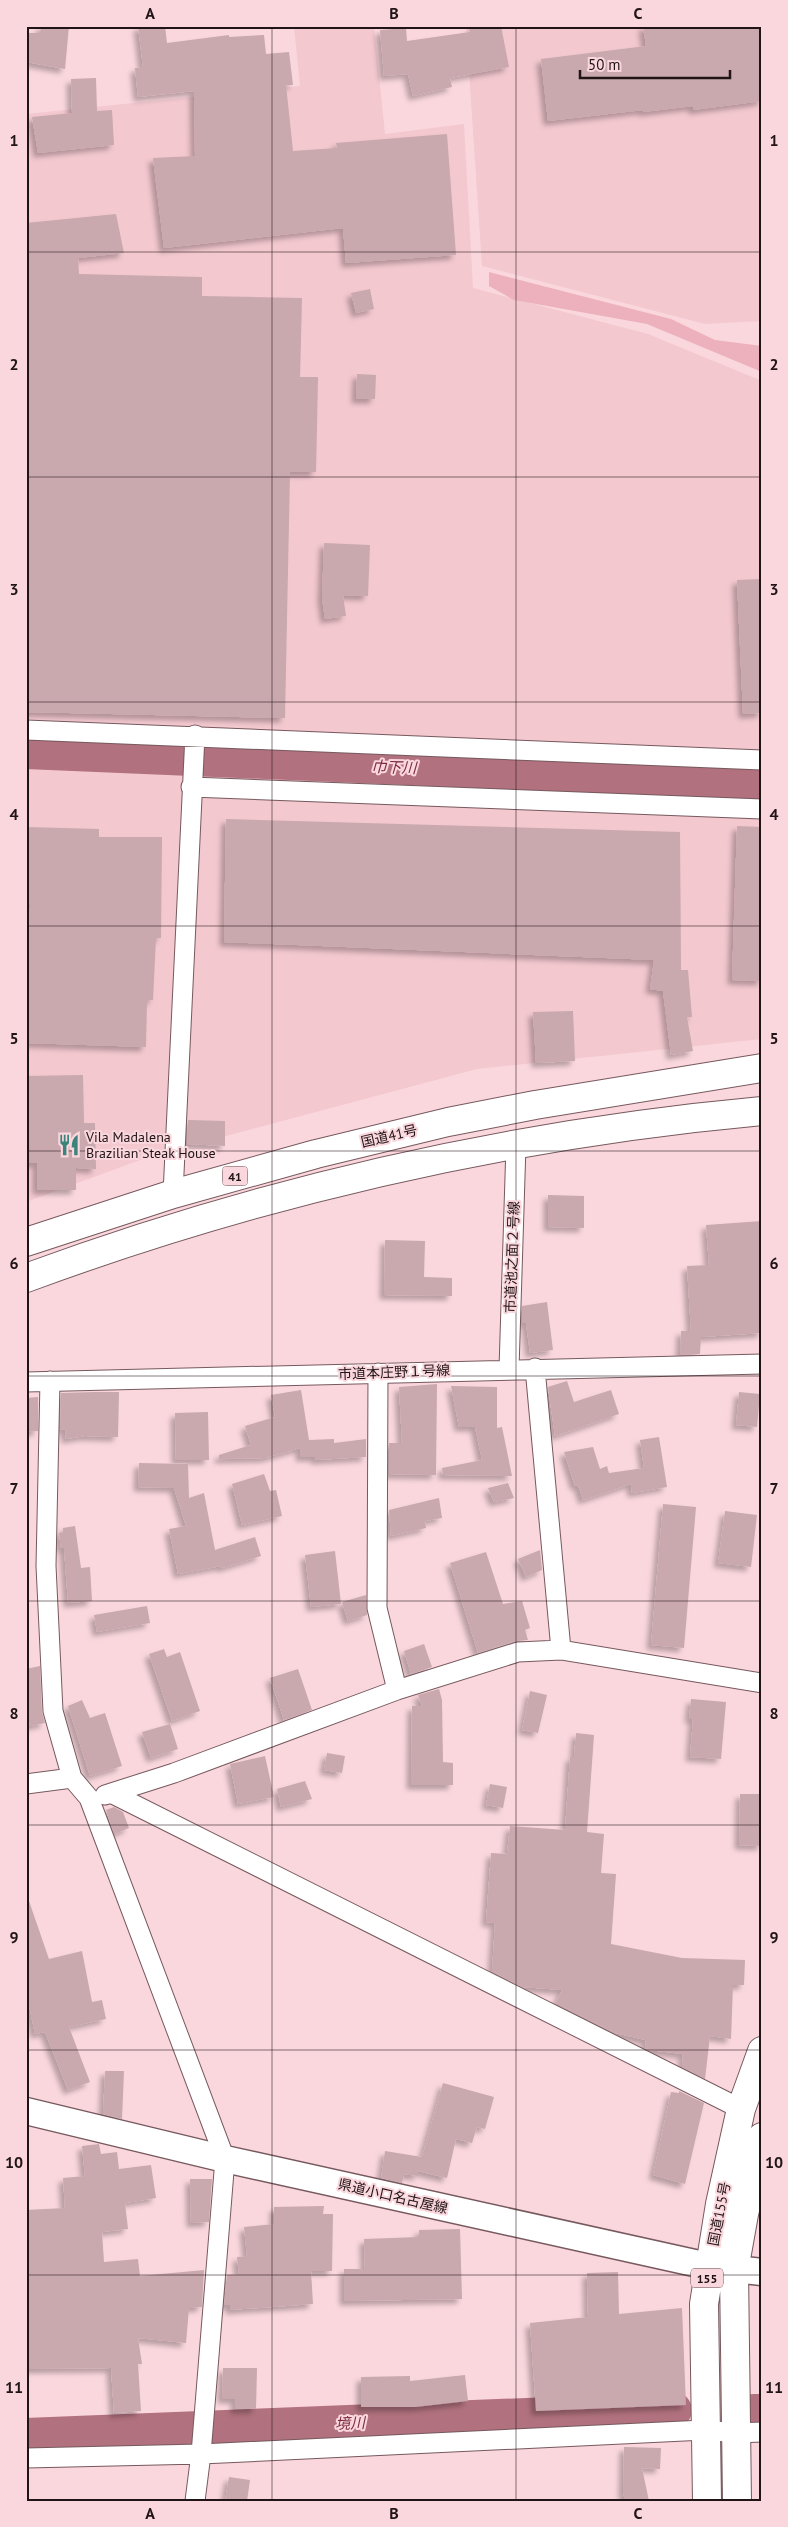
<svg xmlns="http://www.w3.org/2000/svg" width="788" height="2527" viewBox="0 0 788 2527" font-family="'PT Sans','Noto Sans JP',sans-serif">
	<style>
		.built { fill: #f3c8cf }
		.green { fill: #ecb1bc }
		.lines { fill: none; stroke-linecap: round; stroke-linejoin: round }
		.river { stroke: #b1717e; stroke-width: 36 }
		.building { fill: #c9a8ae; filter: url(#shadow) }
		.street-casing { stroke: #76595e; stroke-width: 21 }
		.secondary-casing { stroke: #76595e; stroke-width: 29 }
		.highway-casing { stroke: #76595e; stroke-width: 30 }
		.street { stroke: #fff; stroke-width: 19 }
		.secondary { stroke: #fff; stroke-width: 26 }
		.highway { stroke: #fff; stroke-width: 28 }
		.grid { fill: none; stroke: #201416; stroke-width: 1; stroke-opacity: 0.55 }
		.labels { text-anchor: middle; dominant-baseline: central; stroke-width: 4; stroke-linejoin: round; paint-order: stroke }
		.shield { fill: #fad7dd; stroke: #614e52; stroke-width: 1 }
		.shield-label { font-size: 12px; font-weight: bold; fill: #201416 }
		.street-label { font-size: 14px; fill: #201416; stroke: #fad7dd }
		.poi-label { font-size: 14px; fill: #201416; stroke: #fad7dd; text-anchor: start }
		.water-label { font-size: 15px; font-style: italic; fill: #7b2b41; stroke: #fad7dd }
		.neatline { fill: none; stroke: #201416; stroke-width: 2 }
		.grid-label { font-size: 16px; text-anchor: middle; font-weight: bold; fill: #201416 }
	</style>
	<defs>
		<filter id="shadow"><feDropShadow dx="-4.5" dy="4.5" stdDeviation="2.5" flood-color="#0004"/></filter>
	</defs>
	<rect width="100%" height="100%" fill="#fad7dd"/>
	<path class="built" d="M374 26 385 134 464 124 473 288 648 334 762 381V1039L477 1069 151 1156 26 1202V114L300 86 294 27Z
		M466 26H762V321L705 324 482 266Z"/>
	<path class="green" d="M489 272 671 319 715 340 762 346V372L647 324 514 300 489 286Z"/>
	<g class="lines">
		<path class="river" d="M26 751 762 782
			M754 2412H762
			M26 2436 674 2410"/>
	</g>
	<path class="building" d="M41 26H69L65 69 26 62V33H40Z
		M138 26H165L167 43 229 35V37L264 35 266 54 289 52 293 85H286L293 151 337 148 336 143 447 134 456 255 346 263 343 228 164 248 153 158 195 156 194 91 138 97 135 68 143 67Z
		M485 26H501L509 67 450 78 452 87 413 96 408 74 384 76 380 30 406 28 407 41 470 32 469 29Z
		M643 26H762V101L693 110V106L643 112V110L548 121 541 59 646 46Z
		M96 78 97 111 112 110 114 145 38 153 32 117 72 113 71 79Z
		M116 214 124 253 78 258 79 274 202 277V296L302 298 300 377H318L316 472H290L285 718 26 712V223Z
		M370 289 374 309 356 313 351 293Z
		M357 374 376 375 375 399H356Z
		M324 543 370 545 368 596 343 595 346 616 325 619 322 598Z
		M762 579V713L743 714 737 580Z
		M226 819 680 832 681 970H688L692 1017H687L693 1051 671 1055 663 991 650 989 654 960 224 942Z
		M737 826 762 827V981L732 980Z
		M26 827 99 829V837H162L161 938H156L153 1000H147L146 1047 26 1043V961H29L30 905 26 904Z
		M573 1011 575 1061 536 1063 533 1012Z
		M83 1075 84 1123H95L96 1169 76 1168V1190H37V1163H26V1076Z
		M188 1120 225 1121V1146L187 1144Z
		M548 1195 584 1196V1228L548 1227Z
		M762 1221V1333L701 1337 700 1354 680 1355 681 1331H691L687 1266 709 1265 706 1225Z
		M385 1240 425 1241 424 1277 452 1278V1296L384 1295Z
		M547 1302 553 1350 530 1353 526 1323H522V1306Z
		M567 1381 574 1402 611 1390 619 1414 555 1436 548 1387Z
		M437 1384 436 1475 389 1474V1443H402L399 1387Z
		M451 1386 497 1387V1428L502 1427 512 1476 443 1475 442 1468 482 1460 475 1427H459Z
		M301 1390 309 1440 334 1439V1443L366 1439V1457L316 1460 315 1457H300V1448L265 1458 219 1459V1455L251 1445 245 1426 275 1417 271 1395Z
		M95 1392H119L118 1437 85 1436 66 1439 65 1429 60 1430 61 1393Z
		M739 1392 760 1394 757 1427 736 1425Z
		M38 1397V1431L26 1432V1398Z
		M208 1412 209 1460H176L175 1413Z
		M659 1437 667 1487 632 1493 631 1484 583 1500 578 1485 575 1486 564 1452 593 1447 600 1469 607 1466 609 1473 644 1468 640 1440Z
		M139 1463 188 1464 189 1498 204 1493 215 1550 255 1537 261 1556 222 1568 221 1566 178 1574 169 1529 186 1526 174 1488 138 1487Z
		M264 1474 270 1491 276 1490 282 1516 242 1525 232 1484Z
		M508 1483 514 1498 494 1502 488 1488Z
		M439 1498 442 1518 425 1521 426 1528 391 1536 389 1510Z
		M663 1504 696 1507 684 1648 651 1645Z
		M725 1511 757 1515 751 1567 718 1563Z
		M75 1526 81 1568 90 1567 92 1601 68 1603 64 1548H61L59 1533 63 1532V1528Z
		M540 1550 542 1570 526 1577 518 1559Z
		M335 1551 341 1604 311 1607 305 1555Z
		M486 1552 503 1604 522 1601 530 1628 525 1630 528 1640 515 1641 478 1653 450 1563Z
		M366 1595 367 1615 348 1621 342 1602Z
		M147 1606 150 1623 97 1632 94 1615Z
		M424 1644 432 1667 411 1674 404 1651Z
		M164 1649 167 1657 180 1652 200 1711 172 1721 149 1654Z
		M40 1666 42 1712 45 1723 30 1726 26 1705V1669Z
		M298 1669 312 1710 284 1720 270 1678Z
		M439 1689 442 1700 443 1762 453 1763V1785H411L412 1706H422L418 1695Z
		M530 1691 547 1695 538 1733 522 1730Z
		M691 1699 726 1702 721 1759 690 1757 693 1719H689Z
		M82 1700 90 1718 105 1713 122 1766 90 1776 68 1706Z
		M170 1724 178 1749 151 1758 142 1732Z
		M576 1733 594 1735 587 1832 604 1834 601 1873 616 1874 611 1944 682 1958 745 1960 744 1985H733L731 2039 710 2036 705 2079 682 2067 683 2054 649 2050 645 2048 646 2040 615 2033 556 2003 562 1990 522 1987 492 1971 495 1923 486 1922 491 1853 507 1854 510 1826 565 1830 570 1757H574Z
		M327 1753 345 1756 342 1773 324 1770Z
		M265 1756 274 1797 238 1804 230 1764Z
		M305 1781 312 1799 281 1807 277 1789Z
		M490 1784 507 1787 503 1808 486 1805Z
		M740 1794H762V1846L739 1845Z
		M114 1807 123 1812 129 1828 114 1834 106 1810Z
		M26 1901H29L49 1959 82 1951 92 2002 102 2000 106 2019 69 2027 90 2082 68 2090 45 2032 35 2034 26 1991Z
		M105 2071H124L122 2119 103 2114Z
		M443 2083 494 2097 485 2129 477 2127 472 2143 456 2139 447 2178 418 2171V2176L404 2174 402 2183 381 2178 385 2151 422 2157Z
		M679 2091 704 2103 685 2184 653 2175 671 2092 679 2093Z
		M99 2144 101 2154 117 2152 119 2169 151 2165 156 2198 125 2203 128 2229 102 2232 104 2262 138 2259 140 2276 204 2270 202 2307 189 2308 186 2343 138 2338 142 2364H138L141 2411 114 2413 111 2368 26 2369V2210L65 2208 63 2178 85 2176 82 2146Z
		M190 2179H212L209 2222 191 2223Z
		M324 2206 323 2214H333L332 2271H311L313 2304 230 2310V2305H224L227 2275 239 2274 237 2257 247 2256 244 2227 274 2224V2207Z
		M460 2229 462 2299 344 2301V2269H365L364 2239 419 2237V2230Z
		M618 2272 619 2314 682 2308 686 2405 536 2411 530 2323 588 2317 587 2273Z
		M223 2368H257L256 2409H235V2399H222Z
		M465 2375 468 2401 415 2407H361V2377L410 2376V2381Z
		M624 2447 661 2448 660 2469 642 2468 649 2501H625L623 2492Z
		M229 2477 250 2480 247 2501H225Z"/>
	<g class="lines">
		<g class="street-casing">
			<path id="street" d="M26 730 762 760
				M191 787 762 809
				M173 1194 195 735
				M535 1368 561 1650
				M509 1369 516 1145
				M378 1373 377 1608 397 1690
				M50 1381 46 1566 53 1711 72 1778 89 1798 225 2159 201 2454 195 2501
				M26 1382 762 1364
				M26 1784 72 1778
				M111 1793 741 2109
				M105 1795 174 1773 397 1690 518 1652 561 1650 762 1683
				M26 2458 201 2454 705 2430 737 2433 762 2432"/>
		</g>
		<g class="secondary-casing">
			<path id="secondary" d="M26 2111 225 2159 708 2266 762 2272"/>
		</g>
		<g class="highway-casing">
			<path id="highway" d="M26 1242 173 1194 316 1154 448 1122 535 1105 762 1068
				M26 1278C262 1191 511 1134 762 1111
				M707 2501 704 2304 720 2204 741 2109 762 2051
				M737 2501 734 2270 744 2214 762 2137"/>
		</g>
		<use href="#street" class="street"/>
		<use href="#secondary" class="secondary"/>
		<use href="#highway" class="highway"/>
	</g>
	<path class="grid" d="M272 26V2501M516 26V2501M26 252H762M26 477H762M26 702H762M26 926H762M26 1151H762M26 1376H762M26 1601H762M26 1825H762M26 2050H762M26 2275H762"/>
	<defs>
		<g id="restaurant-bare" transform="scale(1.725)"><path d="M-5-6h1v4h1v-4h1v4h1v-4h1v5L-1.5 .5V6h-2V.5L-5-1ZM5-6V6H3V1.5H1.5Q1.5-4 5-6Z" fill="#3c837c" stroke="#fad7dd" stroke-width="2.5" paint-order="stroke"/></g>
	</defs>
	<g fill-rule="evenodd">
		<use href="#restaurant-bare" x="69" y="1145"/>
	</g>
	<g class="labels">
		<g class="shield">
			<rect x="222.5" y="1166.5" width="25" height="19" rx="4"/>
			<rect x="691" y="2268.5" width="32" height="19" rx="4"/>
		</g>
		<g class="shield-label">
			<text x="235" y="1176">41</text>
			<text x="707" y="2278">155</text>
		</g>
		<g class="street-label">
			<text transform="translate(389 1136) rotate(-13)">国道41号</text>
			<text transform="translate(512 1257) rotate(-88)">市道池之面２号線</text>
			<text transform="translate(394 1372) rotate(-2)">市道本庄野１号線</text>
			<text transform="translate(393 2196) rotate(13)">県道小口名古屋線</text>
			<text transform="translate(719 2214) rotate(-79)">国道155号</text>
		</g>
		<g class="poi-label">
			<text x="86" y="1137">Vila Madalena<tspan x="86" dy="16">Brazilian Steak House</tspan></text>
		</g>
		<g class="water-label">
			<text transform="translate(394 767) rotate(2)">巾下川</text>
			<text transform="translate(350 2423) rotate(-2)">境川</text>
		</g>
	</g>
	<rect width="788" height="2527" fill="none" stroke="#fad7dd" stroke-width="55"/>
	<path d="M580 70v8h150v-8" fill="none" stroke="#201416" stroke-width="2.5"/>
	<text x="588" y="70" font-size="15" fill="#201416" stroke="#fad7dd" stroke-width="4" paint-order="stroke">50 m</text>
	<rect x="28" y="28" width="732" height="2472" class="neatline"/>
	<g class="grid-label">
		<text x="150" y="19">A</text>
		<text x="394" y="19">B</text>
		<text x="638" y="19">C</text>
		<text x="14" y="146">1</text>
		<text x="774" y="146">1</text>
		<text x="14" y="370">2</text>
		<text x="774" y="370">2</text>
		<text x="14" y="595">3</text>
		<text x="774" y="595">3</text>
		<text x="14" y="820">4</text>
		<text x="774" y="820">4</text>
		<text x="14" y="1044">5</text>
		<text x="774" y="1044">5</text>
		<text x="14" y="1269">6</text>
		<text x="774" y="1269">6</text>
		<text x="14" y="1494">7</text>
		<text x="774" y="1494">7</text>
		<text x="14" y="1719">8</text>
		<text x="774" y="1719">8</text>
		<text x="14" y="1943">9</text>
		<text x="774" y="1943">9</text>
		<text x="14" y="2168">10</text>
		<text x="774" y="2168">10</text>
		<text x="14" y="2393">11</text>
		<text x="774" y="2393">11</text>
		<text x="150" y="2519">A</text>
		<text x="394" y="2519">B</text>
		<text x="638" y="2519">C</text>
	</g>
</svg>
